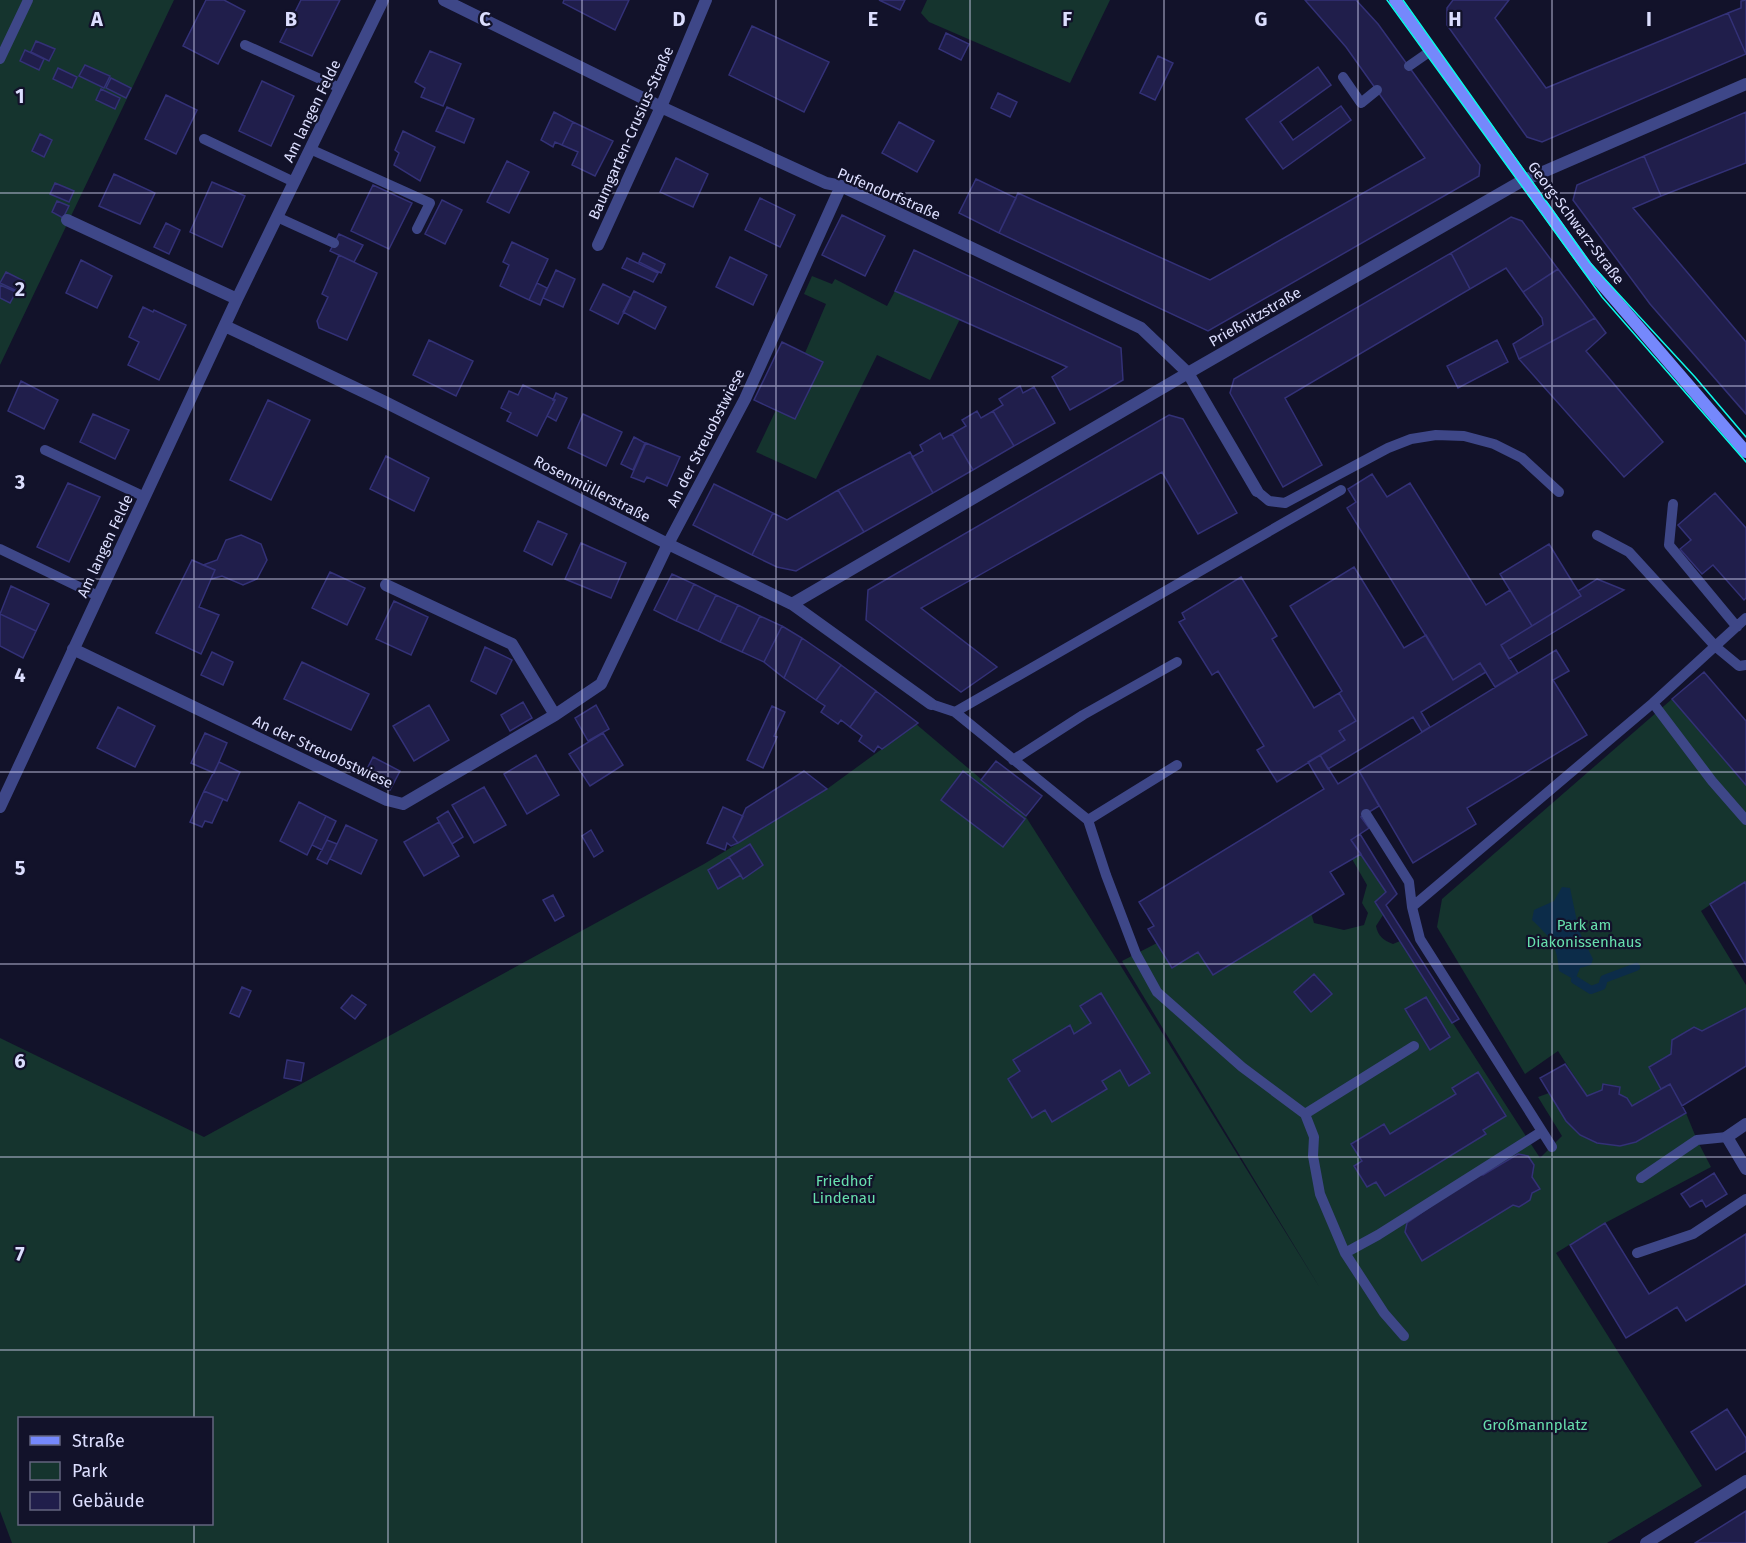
<svg xmlns="http://www.w3.org/2000/svg" width="1746" height="1543" viewBox="0 0 1746 1543" font-family="'Fira Sans',sans-serif">
	<style>
		.green { fill: #15342e; fill-rule: evenodd }
		.water { fill: #0c2c49 }
		.lines { fill: none; stroke-linecap: round; stroke-linejoin: round }
		.stream { stroke: #0c2c49; stroke-width: 8 }
		.building { fill: #201e4b; stroke: #333177; stroke-width: 1.5 }
		.lane { stroke: #3e4788; stroke-width: 10 }
		.street { stroke: #3e4788; stroke-width: 12 }
		.secondary { stroke: #7588fc; stroke-width: 12 }
		.tram { stroke: #0cfaea; stroke-width: 1.5 }
		.grid { fill: none; stroke: #dcdefe; stroke-width: 1.5; stroke-opacity: 0.55 }
		.labels { text-anchor: middle; dominant-baseline: central; stroke-width: 4.5; stroke-linejoin: round; paint-order: stroke }
		.street-label { font-size: 15px; fill: #dcdefe; stroke: #12122a }
		.park-label { font-size: 15px; fill: #67dfad; stroke: #12122a }
		.grid-label { font-size: 20px; text-anchor: middle; font-weight: bold; fill: #dcdefe; stroke: #12122a; stroke-width: 4.5; stroke-linejoin: round; paint-order: stroke }
	</style>
	<rect width="100%" height="100%" fill="#12122a"/>
	<path class="green" d="M0 0H174L0 365Z
		M927 0H1110L1070 83 929 22 921 13Z
		M812 276 832 284 835 279 887 306 895 291 960 319 930 380 877 355 816 479 756 452 776 410 795 419 822 362 805 353 826 304 804 294Z
		M1672 699 1746 785V884L1744 882 1701 911 1746 985V1008L1702 1031 1694 1027 1672 1040 1671 1054 1649 1067 1661 1089 1632 1106 1627 1098 1619 1094 1620 1087 1604 1084 1602 1090 1587 1096 1558 1051 1525 1074 1437 927 1442 899Z
		M916 724 1026 817 1119 963 1320 1288 1122 961 1157 943 1172 968 1198 952 1311 913 1314 923 1344 930 1364 925 1368 913 1362 903 1367 885 1352 859 1361 854 1386 892 1375 902 1383 915 1376 926C1378 936 1383 940 1393 944L1400 941 1540 1158 1562 1136 1538 1097 1549 1093 1566 1121 1597 1143 1620 1146 1636 1142 1686 1113 1697 1140 1711 1167 1605 1223 1556 1253 1702 1486 1607 1543H12L0 1511V1038L204 1137 704 864 827 789ZM20 1418H212V1524H20Z"/>
	<path class="water" d="M1562 887 1570 888 1579 931 1593 959 1591 965 1580 968 1575 980 1559 971C1557 945 1551 938 1532 920L1534 910 1554 901Z"/>
	<g class="lines">
		<path class="stream" d="M1575 980 1591 990 1602 986 1604 979 1636 967"/>
	</g>
	<path class="building" d="M206 0H224L245 11 218 64 183 46Z
		M301 0H340L312 56 280 42Z
		M564 0H629L615 30 563 3Z
		M879 0H905L900 10Z
		M1305 0H1356L1378 24 1480 165 1479 176 1208 331 999 233 1018 193 1210 280 1425 158 1346 47Z
		M1453 0H1509L1495 18 1546 88 1728 13 1746 54 1542 142 1527 137 1447 25V8Z
		M1746 0V54L1728 13 1741 8V1Z
		M752 26 829 62 804 112 729 75Z
		M946 33 969 44 961 60 939 49Z
		M36 41 55 49 49 61 31 52Z
		M25 50 44 59 39 70 20 61Z
		M430 51 461 64 443 106 421 97 425 88 415 82Z
		M1158 56 1173 63 1155 100 1140 93Z
		M85 65 110 76 104 88 79 76Z
		M1318 67 1331 85 1280 122 1293 140 1341 106 1351 120 1283 169 1246 119Z
		M58 68 77 77 72 88 53 79Z
		M111 78 131 88 126 98 106 88Z
		M262 81 294 96 271 146 239 131Z
		M101 89 120 98 115 109 96 100Z
		M998 93 1017 102 1010 117 991 108Z
		M166 95 197 110 176 154 145 139Z
		M447 107 474 119 464 143 436 131Z
		M554 112 573 122 562 145 555 142 553 147 541 140Z
		M1746 112V163L1661 196 1644 156Z
		M573 122 613 141 595 176 572 165 578 152 562 145Z
		M899 122 934 141 917 172 882 153Z
		M403 131 435 147 420 181 394 165 399 153 395 150Z
		M40 134 52 140 44 157 32 151Z
		M1644 156 1661 196 1633 208 1746 342V414L1650 304 1573 200 1577 185Z
		M676 158 708 174 693 207 660 192Z
		M507 161 529 172 509 213 487 202Z
		M114 174 155 193 140 224 99 206Z
		M976 179 1016 198 999 233 959 213Z
		M212 182 245 196 222 247 190 232Z
		M55 183 74 191 69 202 50 194Z
		M373 185 412 203 389 249 351 231Z
		M760 198 795 215 780 247 745 230Z
		M442 200 462 210 445 244 425 234Z
		M57 201 69 206 63 218 52 212Z
		M842 215 885 236 865 276 822 255Z
		M1511 217 1522 221 1558 269 1523 292 1506 268 1470 289 1451 253Z
		M166 223 180 230 169 254 154 247Z
		M339 234 363 245 354 262 330 251Z
		M512 242 548 259 529 300 500 286 509 265 503 262Z
		M914 250 1121 348 1123 380 1070 410 1052 377 1067 367 895 291Z
		M643 253 665 264 661 273 639 262Z
		M1451 253 1470 289 1285 398 1322 465 1283 487 1230 393 1234 379Z
		M339 255 377 273 347 340 319 328 317 321 328 297 322 294Z
		M730 257 767 275 753 305 716 287Z
		M627 258 658 273 653 282 622 268Z
		M81 260 112 276 97 308 66 293Z
		M1558 269 1595 318 1519 359 1513 344 1543 325 1542 318 1523 292Z
		M556 270 575 279 563 307 543 298Z
		M6 272 24 281 19 292 0 283Z
		M537 283 547 288 540 305 529 300Z
		M603 284 631 298 618 324 590 310Z
		M0 285 16 292 10 303 0 298Z
		M634 291 666 307 655 329 623 312Z
		M143 307 153 312 154 310 186 325 159 380 128 365 139 342 129 337Z
		M1595 318 1606 333 1586 351 1663 442 1624 477 1519 359Z
		M429 340 473 361 456 396 413 375Z
		M1497 340 1508 362 1458 388 1447 366Z
		M782 342 823 362 795 419 754 400Z
		M21 381 58 400 44 429 8 411Z
		M523 385 555 400 537 436 507 421 511 413 501 408 509 391 518 395Z
		M1020 386 1023 393 1034 387 1055 423 1014 446 993 411 1003 405 999 399Z
		M556 393 567 398 556 421 547 416 555 400H553Z
		M268 400 310 420 271 500 230 480Z
		M977 411 981 418 993 411 1014 446 973 470 952 434 966 426 962 420Z
		M93 414 129 430 115 459 80 442Z
		M583 414 622 432 606 466 568 448Z
		M1169 415 1183 419 1237 513 1198 534 1162 472 921 608 997 667 961 692 866 620 868 590Z
		M940 433 943 439 952 434 973 470 933 493 912 457 923 451 920 445Z
		M634 437 645 443 633 470 621 464Z
		M646 443 680 457 667 486 647 477 644 482 631 477Z
		M910 452 933 493 864 532 838 490Z
		M386 456 429 478 414 511 370 489Z
		M1372 474 1387 497 1410 483 1486 605 1510 590 1532 626 1501 645 1518 673 1495 687 1480 663 1453 680 1347 508 1356 502 1348 489Z
		M68 483 100 497 69 562 37 547Z
		M714 484 773 513 752 555 693 525Z
		M838 490 864 532 796 571 777 567 752 555 773 513 787 520Z
		M1715 493 1746 528V598L1744 600 1713 565 1702 574 1680 549 1691 540 1678 525Z
		M538 521 567 534 552 565 524 551Z
		M241 535 261 544 267 560 257 579 243 585 222 576 211 579 215 570 203 565 217 560 226 540Z
		M581 543 626 563 611 598 565 579Z
		M1549 544 1581 596 1532 626 1500 574Z
		M192 560 215 570 199 607 219 615 201 654 156 633Z
		M1354 567 1404 648 1426 635 1453 680 1480 663 1486 672 1421 712 1430 727 1422 732 1413 717 1328 769 1320 755 1345 740 1339 731 1356 721 1339 693 1342 691 1290 606Z
		M330 572 365 588 347 625 312 608Z
		M672 574 694 584 676 621 654 610Z
		M1241 577 1277 636 1272 639 1314 708 1339 693 1356 721 1339 731 1345 740 1277 782 1257 750 1264 746 1218 671 1212 675 1179 622 1185 619 1182 613Z
		M1597 579 1624 590 1509 659 1501 645 1581 596 1578 591Z
		M694 584 716 595 698 631 676 621Z
		M11 586 49 604 36 631 0 614Z
		M716 595 738 605 720 642 698 631Z
		M394 601 428 617 411 655 376 639Z
		M738 605 760 616 742 652 720 642Z
		M0 614 36 631 23 658 0 646Z
		M760 616 782 626 764 662 742 652Z
		M782 626 802 638 784 678 764 662Z
		M802 638 841 665 816 700 784 678Z
		M485 647 512 660 496 694 471 681Z
		M1556 650 1569 671 1553 680 1587 735 1467 808 1476 824 1413 863 1359 771Z
		M212 652 233 662 223 685 201 675Z
		M302 662 369 694 351 730 284 699Z
		M841 665 876 691 850 727 841 720 838 724 821 712 825 706 816 700Z
		M1704 672 1746 721V785L1672 699Z
		M876 691 918 723 882 749 878 746 874 752 859 741 862 736 850 727Z
		M523 702 532 718 510 731 501 715Z
		M429 705 449 740 414 761 393 726Z
		M596 705 609 729 588 741 575 718Z
		M772 706 785 712 774 736 777 737 763 768 747 760Z
		M118 707 155 726 135 767 97 748Z
		M205 733 227 743 214 773 191 763Z
		M603 733 623 765 590 786 569 754Z
		M536 755 559 795 527 814 504 774Z
		M1320 755 1338 784 1359 771 1379 806 1361 817 1369 828 1351 840 1361 854 1330 872 1344 894 1213 975 1198 952 1172 968 1148 929 1154 926 1139 902 1324 789 1308 762Z
		M373 757 400 771 390 790 363 777Z
		M996 761 1042 796 1026 816 981 780Z
		M219 762 240 772 227 801 204 791Z
		M804 771 827 789 738 843 733 837 746 808Z
		M963 771 1025 819 1003 847 941 800Z
		M484 787 506 825 474 843 452 805Z
		M204 791 223 799 212 823 205 821 202 827 190 822Z
		M299 802 326 816 307 855 280 841Z
		M723 807 743 816 733 837 738 843 731 846 727 843 725 850 707 843Z
		M448 811 463 837 452 844 437 818Z
		M326 816 336 821 322 850 312 845Z
		M439 822 459 856 424 876 404 842Z
		M346 825 377 840 361 874 330 859Z
		M591 830 603 851 594 857 582 836Z
		M1360 834 1397 894 1386 905 1459 1019 1452 1023 1375 902 1386 892 1351 840Z
		M327 840 337 844 327 864 317 859Z
		M750 844 763 865 743 879 729 857Z
		M729 857 741 875 718 889 708 870Z
		M1745 882 1746 885V965L1710 904Z
		M553 895 564 916 555 921 543 900Z
		M1314 974 1332 994 1311 1012 1294 992Z
		M242 987 251 991 239 1017 230 1013Z
		M1101 993 1150 1073 1129 1086 1120 1070 1102 1081 1107 1089 1052 1122 1045 1110 1032 1118 1008 1079 1020 1071 1013 1060 1070 1025 1074 1034 1091 1023 1080 1006Z
		M352 995 366 1005 355 1019 341 1008Z
		M1426 997 1450 1037 1430 1050 1405 1009Z
		M1746 1008V1066L1682 1106 1670 1084 1661 1089 1649 1067 1671 1054 1672 1040 1694 1027 1702 1031Z
		M287 1060 304 1063 301 1081 284 1078Z
		M1565 1064 1587 1096 1602 1090 1603 1084 1620 1087 1619 1094 1627 1098 1632 1106 1670 1084 1686 1113 1636 1142 1620 1146 1597 1143 1580 1135 1566 1121 1540 1078Z
		M1478 1072 1506 1116 1483 1130 1486 1134 1385 1196 1376 1182 1367 1187 1354 1166 1362 1161 1351 1144 1384 1124 1390 1134 1456 1094 1452 1088Z
		M1518 1154 1528 1156 1534 1165 1532 1177 1540 1189 1532 1193 1530 1200 1519 1207 1513 1205 1422 1261 1405 1232 1407 1223 1477 1174 1483 1175Z
		M1714 1173 1727 1194 1706 1207 1702 1200 1690 1207 1681 1194Z
		M1605 1223 1649 1294 1746 1234V1284L1686 1321 1677 1307 1626 1338 1570 1245Z
		M1727 1409 1746 1438V1451L1716 1470 1691 1432Z
		M1746 1511V1543H1695Z"/>
	<g class="lines">
		<path class="lane" d="M245 45 340 88
			M0 59 28 0
			M1409 66 1432 50
			M1343 77 1361 103 1377 90
			M204 139 294 182
			M310 149 430 203 417 229
			M277 217 334 243
			M45 450 145 497
			M1257 491 1269 501 1285 503 1388 448 1411 439 1436 435 1464 436 1494 444 1522 458 1559 492
			M1673 504 1669 545 1737 627
			M1597 535 1629 552 1716 647 1739 666 1746 665
			M0 549 98 596
			M1653 703 1712 781 1746 820
			M931 704 955 712 1341 490
			M955 712 1088 820 1177 765
			M1013 760 1083 715 1177 662
			M1366 814 1409 882 1412 907 1420 939 1552 1147
			M1088 820 1106 875 1136 954 1157 992 1242 1067 1305 1114 1414 1046
			M1412 907 1653 703 1746 618
			M1305 1114 1314 1137 1313 1156 1320 1194 1345 1253 1384 1313 1404 1336
			M1641 1178 1697 1140 1727 1137
			M1345 1253 1378 1235 1541 1132
			M1637 1253 1693 1234 1746 1199"/>
		<path class="street" d="M444 0 661 107 826 183 841 186 1141 328 1188 373 1257 491
			M67 220 237 299
			M598 245 661 107 706 0
			M225 326 383 401 668 544 792 604 931 704
			M386 585 512 644 555 715
			M792 604 1188 373 1520 182 1746 84
			M73 649 387 800 403 804 555 715 601 684 668 544 745 399 841 186
			M0 807 237 299 383 0
			M1746 1124 1727 1137 1746 1169
			M1646 1543 1746 1481"/>
		<path class="secondary" d="M1395 0 1587 267 1746 452"/>
		<path class="tram" d="M1387 0 1602 297 1746 462
			M1403 0 1590 263 1695 377 1746 437"/>
	</g>
	<path class="grid" d="M194 0V1418M388 0V1543M582 0V1543M776 0V1543M970 0V1543M1164 0V1543M1358 0V1543M1552 0V1543M0 193H1746M0 386H1746M0 579H1746M0 772H1746M0 964H1746M0 1157H1746M0 1350H1746M194 1524V1543"/>
	<g class="labels">
		<g class="street-label">
			<text transform="translate(312 111) rotate(-64)">Am langen Felde</text>
			<text transform="translate(631 133) rotate(-66)">Baumgarten-Crusius-Straße</text>
			<text transform="translate(889 194) rotate(23)">Pufendorfstraße</text>
			<text transform="translate(1576 223) rotate(53)">Georg-Schwarz-Straße</text>
			<text transform="translate(1255 317) rotate(-30)">Prießnitzstraße</text>
			<text transform="translate(706 438) rotate(-63)">An der Streuobstwiese</text>
			<text transform="translate(592 489) rotate(27)">Rosenmüllerstraße</text>
			<text transform="translate(105 546) rotate(-65)">Am langen Felde</text>
			<text transform="translate(323 752) rotate(25)">An der Streuobstwiese</text>
		</g>
		<g class="park-label">
			<text x="1584" y="925">Park am<tspan x="1584" dy="17">Diakonissenhaus</tspan></text>
			<text x="844" y="1181">Friedhof<tspan x="844" dy="17">Lindenau</tspan></text>
			<text x="1535" y="1425">Großmannplatz</text>
		</g>
	</g>
	<g class="grid-label">
		<text x="97" y="26">A</text>
		<text x="291" y="26">B</text>
		<text x="485" y="26">C</text>
		<text x="679" y="26">D</text>
		<text x="873" y="26">E</text>
		<text x="1067" y="26">F</text>
		<text x="1261" y="26">G</text>
		<text x="1455" y="26">H</text>
		<text x="1649" y="26">I</text>
		<text x="20" y="103">1</text>
		<text x="20" y="296">2</text>
		<text x="20" y="489">3</text>
		<text x="20" y="682">4</text>
		<text x="20" y="875">5</text>
		<text x="20" y="1068">6</text>
		<text x="20" y="1261">7</text>
	</g>
	<rect x="18" y="1417" width="195" height="108" fill="#12122a" stroke="#63647f" stroke-width="1.5"/>
	<rect x="30" y="1436" width="30" height="9" fill="#7588fc" stroke="#63647f" stroke-width="1.5"/>
	<text x="72" y="1447" font-size="18" fill="#dcdefe">Straße</text>
	<rect x="30" y="1462" width="30" height="18" fill="#15342e" stroke="#63647f" stroke-width="1.5"/>
	<text x="72" y="1477" font-size="18" fill="#dcdefe">Park</text>
	<rect x="30" y="1492" width="30" height="18" fill="#201e4b" stroke="#63647f" stroke-width="1.5"/>
	<text x="72" y="1507" font-size="18" fill="#dcdefe">Gebäude</text>
</svg>
